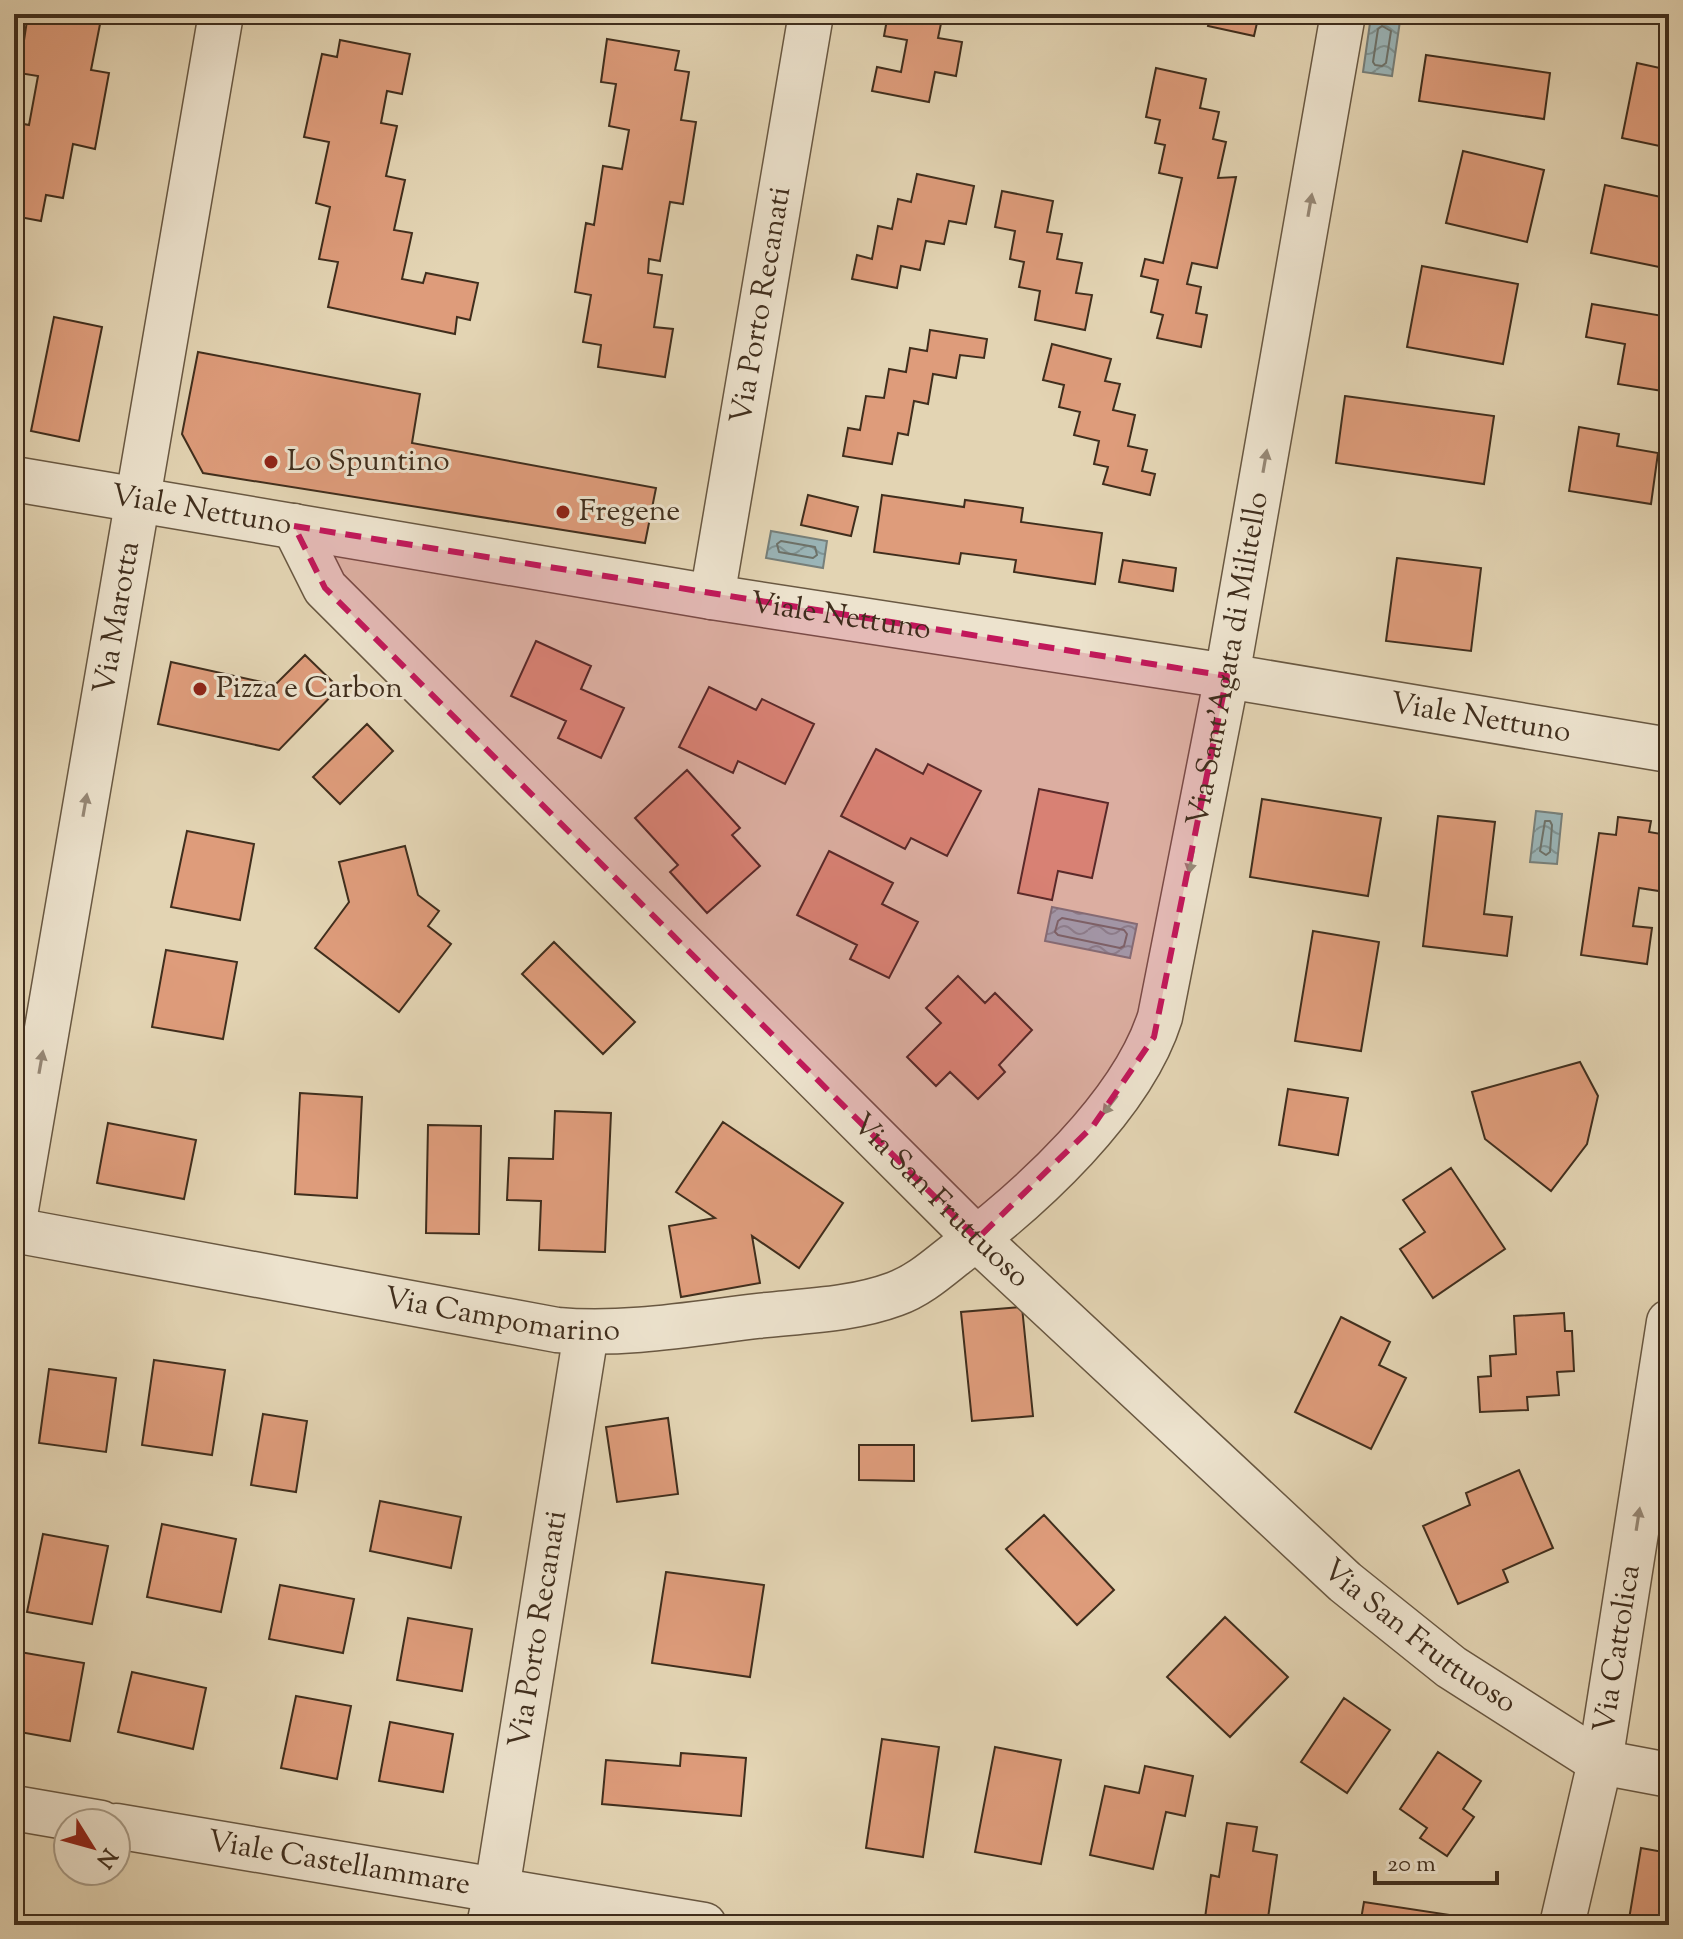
<svg xmlns="http://www.w3.org/2000/svg" width="1683" height="1939" viewBox="0 0 1683 1939" font-family="'Sorts Mill Goudy',serif">
	<style>
		.water { fill: url(#water-waves); stroke: #767f7a; stroke-width: 2 }
		.lines { fill: none; stroke-linecap: round; stroke-linejoin: round }
		.shore { stroke: #6d726a; stroke-width: 2 }
		.building { fill: #de9c7b; stroke: #402e1d; stroke-width: 2 }
		.street-casing { stroke: #695842; stroke-width: 47 }
		.street { stroke: #ede3ce; stroke-width: 44 }
		.oneway { fill: #968876 }
		.marked { fill: #c2185b; fill-opacity: 0.2; stroke: #c2185b; stroke-width: 6; stroke-dasharray: 16 10; stroke-linejoin: round }
		.poi-dot { fill: #8f2418; stroke: #ede3ce; stroke-width: 3 }
		.labels { text-anchor: middle; dominant-baseline: central; stroke-width: 6; stroke-linejoin: round; paint-order: stroke }
		.street-label { font-size: 30px; fill: #402e1d; stroke: #ede3ce }
		.poi-label { font-size: 30px; fill: #402e1d; stroke: #ede3ce; text-anchor: start }
	</style>
	<defs>
		<pattern id="water-waves" width="16" height="10" patternUnits="userSpaceOnUse" patternTransform="scale(2)"><rect width="16" height="10" fill="#9ab5b8"/><path d="M0 5q4-4 8 0t8 0" fill="none" stroke="#7f9495"/></pattern>
	</defs>
	<rect width="100%" height="100%" fill="#e3d4b3"/>
	<filter id="stains"><feTurbulence type="fractalNoise" baseFrequency=".0025" numOctaves="4"/><feColorMatrix values="0 0 0 0 .2 0 0 0 0 .09 0 0 0 0 .02 0 0 0 .5 -.17"/></filter>
	<radialGradient id="worn" r=".72"><stop offset=".6" stop-color="#630" stop-opacity="0"/><stop offset="1" stop-color="#630" stop-opacity=".3"/></radialGradient>
	<path class="water" d="M1371 16 1400 21 1392 76 1363 72Z
		M771 531 827 541 823 568 766 558Z
		M1536 811 1562 814 1557 864 1530 862Z
		M1052 907 1137 924 1130 958 1045 941Z"/>
	<g class="lines">
		<path class="shore" d="M1382 26 1391 31 1386 63 1382 66 1375 65 1373 62 1378 29Z
			M781 541 815 547 817 555 813 558 779 552 777 544Z
			M1545 821H1550L1552 825 1550 852 1546 855 1540 851Z
			M1062 918 1124 930 1127 934 1124 946 1120 948 1058 935 1055 932 1058 921Z"/>
	</g>
	<path class="building" d="M28 14H102L91 70 109 73 95 149 73 144 63 198 46 195 41 221 14 216V122L29 125 38 76 19 73Z
		M888 14H943L938 38 962 42 956 76 935 72 929 102 872 91 877 67 901 72 907 40 884 36Z
		M1211 14H1259L1254 36 1208 26Z
		M607 39 679 51 675 70 689 72 681 120 696 122 683 204 670 202 660 261 649 259 648 273 662 275 654 327 673 329 665 377 598 367 601 345 583 342 591 295 575 292 586 223 594 225 603 166 622 169 629 130 609 126 616 84 601 82Z
		M340 40 410 54 402 94 387 91 381 123 397 126 386 176 405 180 394 230 412 233 402 279 423 283 426 273 478 283 470 320 457 317 455 334 328 307 338 262 319 259 330 207 316 203 329 142 304 137 322 54 337 57Z
		M1426 55 1550 73 1544 119 1419 101Z
		M1637 63 1669 70V148L1622 138Z
		M1156 68 1206 79 1200 108 1219 112 1213 139 1226 142 1218 178 1236 177 1217 268 1192 263 1187 284 1201 287 1196 313 1207 315 1201 347 1157 338 1163 315 1151 312 1158 280 1141 276 1145 259 1163 263 1182 178 1159 173 1165 145 1155 143 1160 120 1146 117Z
		M1463 151 1544 170 1527 242 1446 223Z
		M917 174 974 186 966 224 949 221 944 244 926 241 920 270 901 266 897 288 852 279 857 255 872 259 878 226 892 229 898 199 911 202Z
		M1605 185 1661 197 1662 190 1669 191V269L1591 253Z
		M1002 191 1053 201 1047 232 1062 234 1057 259 1082 263 1076 293 1092 295 1085 330 1035 320 1040 291 1019 287 1024 262 1010 259 1015 231 995 227Z
		M1422 266 1518 284 1503 364 1407 347Z
		M1592 304 1669 317V392L1618 384 1625 344 1586 337Z
		M54 317 102 327 79 441 31 431Z
		M930 330 987 339 984 358 960 355 956 378 933 374 928 404 914 401 908 435 898 433 892 464 843 456 848 428 860 430 866 396 884 398 889 369 906 372 910 348 927 351Z
		M1052 344 1111 359 1105 381 1120 384 1113 410 1135 415 1128 446 1147 450 1142 471 1155 474 1150 495 1103 484 1108 467 1094 464 1099 441 1074 435 1080 412 1059 407 1064 385 1043 380Z
		M198 352 420 394 412 443 656 488 645 543 203 473 182 434Z
		M1345 396 1494 416 1484 484 1336 463Z
		M1579 427 1619 434 1617 446 1658 453 1651 504 1569 491Z
		M808 495 858 507 851 536 801 525Z
		M882 495 964 507 965 500 1023 508 1021 522 1102 533 1095 584 1014 572 1016 560 961 553 959 564 874 552Z
		M1397 558 1481 568 1471 651 1386 641Z
		M1123 560 1176 568 1173 591 1119 582Z
		M536 641 591 666 581 689 624 708 601 758 558 738 566 721 511 696Z
		M305 655 339 688 279 750 158 724 171 662 275 685Z
		M709 687 756 710 762 699 814 724 785 784 738 761 733 773 679 747Z
		M367 724 393 751 340 804 313 777Z
		M876 749 923 774 928 764 981 791 947 856 911 838 905 849 841 816Z
		M687 770 740 828 732 835 760 866 707 913 670 872 678 865 635 818Z
		M1039 789 1108 803 1092 878 1058 871 1052 900 1018 893Z
		M1262 799 1381 818 1368 896 1250 877Z
		M1438 816 1495 822 1484 914 1512 917 1507 956 1423 946Z
		M1618 817 1651 821 1649 832 1667 835 1659 891 1639 888 1633 926 1652 928 1647 964 1581 955 1599 833 1616 835Z
		M187 831 254 844 240 920 171 907Z
		M405 846 418 895 439 911 428 926 451 944 399 1012 315 948 349 902 339 862Z
		M829 851 893 883 882 904 918 922 889 978 850 959 857 945 797 915Z
		M1313 931 1379 942 1361 1051 1295 1041Z
		M554 942 635 1022 603 1054 522 974Z
		M166 950 237 962 223 1039 152 1027Z
		M958 976 985 1003 995 993 1032 1030 999 1065 1005 1072 978 1099 950 1072 936 1086 907 1057 941 1023 926 1008Z
		M1580 1062 1598 1096 1587 1144 1551 1191 1485 1139 1472 1092Z
		M1288 1089 1348 1098 1338 1155 1279 1145Z
		M300 1093 362 1097 357 1198 295 1194Z
		M555 1111 611 1113 605 1252 539 1250 541 1201 507 1200 509 1158 553 1159Z
		M723 1122 843 1203 799 1268 752 1236 760 1283 681 1297 669 1226 715 1218 676 1192Z
		M108 1123 196 1140 184 1199 97 1183Z
		M428 1125 481 1126 479 1234 426 1233Z
		M1451 1168 1505 1249 1433 1298 1400 1249 1425 1232 1403 1200Z
		M1022 1307 1033 1416 972 1421 961 1312Z
		M1564 1313 1565 1331H1572L1574 1371 1557 1372 1559 1395 1527 1397 1528 1410 1480 1412 1478 1377 1491 1376 1490 1356 1516 1354 1514 1316Z
		M1341 1317 1390 1342 1379 1365 1406 1378 1371 1449 1295 1412Z
		M154 1360 225 1370 212 1455 142 1445Z
		M49 1369 116 1378 106 1452 39 1443Z
		M263 1414 307 1421 296 1492 251 1485Z
		M668 1418 678 1494 617 1502 606 1427Z
		M859 1445H914V1481L859 1480Z
		M1519 1470 1553 1548 1503 1570 1508 1582 1458 1604 1423 1526 1470 1505 1466 1493Z
		M380 1501 461 1517 451 1568 370 1551Z
		M1044 1515 1114 1590 1077 1625 1006 1549Z
		M162 1524 236 1539 221 1612 147 1597Z
		M43 1534 108 1546 92 1624 27 1612Z
		M666 1572 764 1585 750 1677 652 1663Z
		M280 1585 354 1599 343 1653 269 1639Z
		M1225 1617 1288 1677 1230 1737 1167 1677Z
		M408 1618 472 1629 462 1691 397 1680Z
		M14 1651 84 1663 70 1741 14 1731Z
		M132 1672 206 1688 193 1749 118 1732Z
		M296 1696 351 1706 337 1779 281 1768Z
		M1344 1698 1390 1730 1347 1793 1301 1762Z
		M390 1722 453 1734 443 1792 379 1781Z
		M882 1739 939 1747 923 1857 866 1848Z
		M995 1747 1061 1760 1041 1864 975 1852Z
		M1438 1752 1481 1781 1463 1809 1474 1817 1447 1856 1420 1838 1427 1828 1400 1809Z
		M681 1753 746 1758 741 1816 602 1804 606 1760 680 1766Z
		M1145 1766 1193 1776 1185 1816 1166 1812 1153 1869 1090 1855 1105 1786 1139 1793Z
		M1227 1823 1257 1827 1253 1851 1277 1855 1267 1925H1204L1211 1875 1219 1877Z
		M1641 1848 1669 1853V1925H1628Z
		M1364 1902 1483 1920 1482 1925H1360Z
		M14 1919 50 1925H14Z"/>
	<g class="lines">
		<g class="street-casing">
			<g id="street">
				<path id="s1" d="M14 479 712 597 1227 676 1669 750"/>
				<path id="s2" d="M294 526 325 588 977 1239 1345 1582 1451 1667 1600 1762 1669 1775"/>
				<path id="s3" d="M712 597 811 14"/>
				<path id="s4" d="M14 1221 221 14"/>
				<path id="s5" d="M14 1230 557 1330C624 1336 691 1324 757 1316 803 1311 852 1310 895 1294 918 1286 937 1269 956 1254 1030 1199 1132 1106 1160 1017L1227 676 1343 14"/>
				<path d="M14 1808 101 1823"/>
				<path id="s6" d="M116 1826 704 1925"/>
				<path id="s7" d="M489 1925 497 1889 586 1333"/>
				<path id="s8" d="M1562 1925 1600 1762 1669 1322"/>
			</g>
		</g>
		<use href="#street" class="street"/>
	</g>
	<defs><path id="oneway-solid" d="M-6-.8H1V-3.2L6.5 0L1 3.2V.8H-6Z" transform="scale(2)"/></defs>
	<g class="oneway">
		<use href="#oneway-solid" transform="translate(1310 205) rotate(-80)"/>
		<use href="#oneway-solid" transform="translate(1265 461) rotate(-80)"/>
		<use href="#oneway-solid" transform="translate(85 805) rotate(-80)"/>
		<use href="#oneway-solid" transform="translate(1191 862) rotate(101)"/>
		<use href="#oneway-solid" transform="translate(41 1062) rotate(-80)"/>
		<use href="#oneway-solid" transform="translate(1110 1105) rotate(128)"/>
		<use href="#oneway-solid" transform="translate(1638 1519) rotate(-81)"/>
	</g>
	<path class="marked" d="M294 526 1227 676 1154 1037 1093 1126 977 1239 325 588Z"/>
	<g class="poi-dot">
		<circle cx="271" cy="462" r="8"/>
		<circle cx="563" cy="512" r="8"/>
		<circle cx="200" cy="689" r="8"/>
	</g>
	<g class="labels">
		<g class="street-label">
			<text stroke="none"><textPath href="#s3" startOffset="296">Via Porto Recanati</textPath></text>
			<text stroke="none"><textPath href="#s1" startOffset="190">Viale Nettuno</textPath></text>
			<text stroke="none"><textPath href="#s4" startOffset="612">Via Marotta</textPath></text>
			<text stroke="none"><textPath href="#s1" startOffset="838">Viale Nettuno</textPath></text>
			<text stroke="none"><textPath href="#s5" startOffset="1648">Via Sant'Agata di Militello</textPath></text>
			<text stroke="none"><textPath href="#s1" startOffset="1486">Viale Nettuno</textPath></text>
			<text stroke="none"><textPath href="#s2" startOffset="938">Via San Fruttuoso</textPath></text>
			<text stroke="none"><textPath href="#s5" startOffset="496">Via Campomarino</textPath></text>
			<text stroke="none"><textPath href="#s7" startOffset="300">Via Porto Recanati</textPath></text>
			<text stroke="none"><textPath href="#s2" startOffset="1586">Via San Fruttuoso</textPath></text>
			<text stroke="none"><textPath href="#s8" startOffset="282">Via Cattolica</textPath></text>
			<text stroke="none"><textPath href="#s6" startOffset="226">Viale Castellammare</textPath></text>
		</g>
		<g class="poi-label">
			<text x="287" y="462">Lo Spuntino</text>
			<text x="579" y="512">Fregene</text>
			<text x="216" y="689">Pizza e Carbon</text>
		</g>
	</g>
	<rect width="1683" height="1939" fill="none" stroke="#e3d4b3" stroke-width="48"/>
	<rect x="16" y="16" width="1651" height="1907" fill="none" stroke="#402e1d" stroke-width="4"/>
	<rect x="24" y="24" width="1635" height="1891" fill="none" stroke="#402e1d" stroke-width="2"/>
	<g transform="translate(92 1847) rotate(127)"><circle r="38" fill="#ede3ce" stroke="#a89b87" stroke-width="2"/>
	<path d="M0-6L14 30L0 20L-14 30Z" fill="#8f2418"/>
	<text y="-12" font-size="22" font-weight="bold" text-anchor="middle" fill="#402e1d">N</text>
	</g>
	<path d="M1375 1871v12h122v-12" fill="none" stroke="#402e1d" stroke-width="4"/>
	<text x="1387" y="1871" font-size="24" fill="#402e1d" stroke="#ede3ce" stroke-width="6" paint-order="stroke">20 m</text>
	<rect width="100%" height="100%" filter="url(#stains)"/>
	<rect width="100%" height="100%" fill="url(#worn)"/>
</svg>
